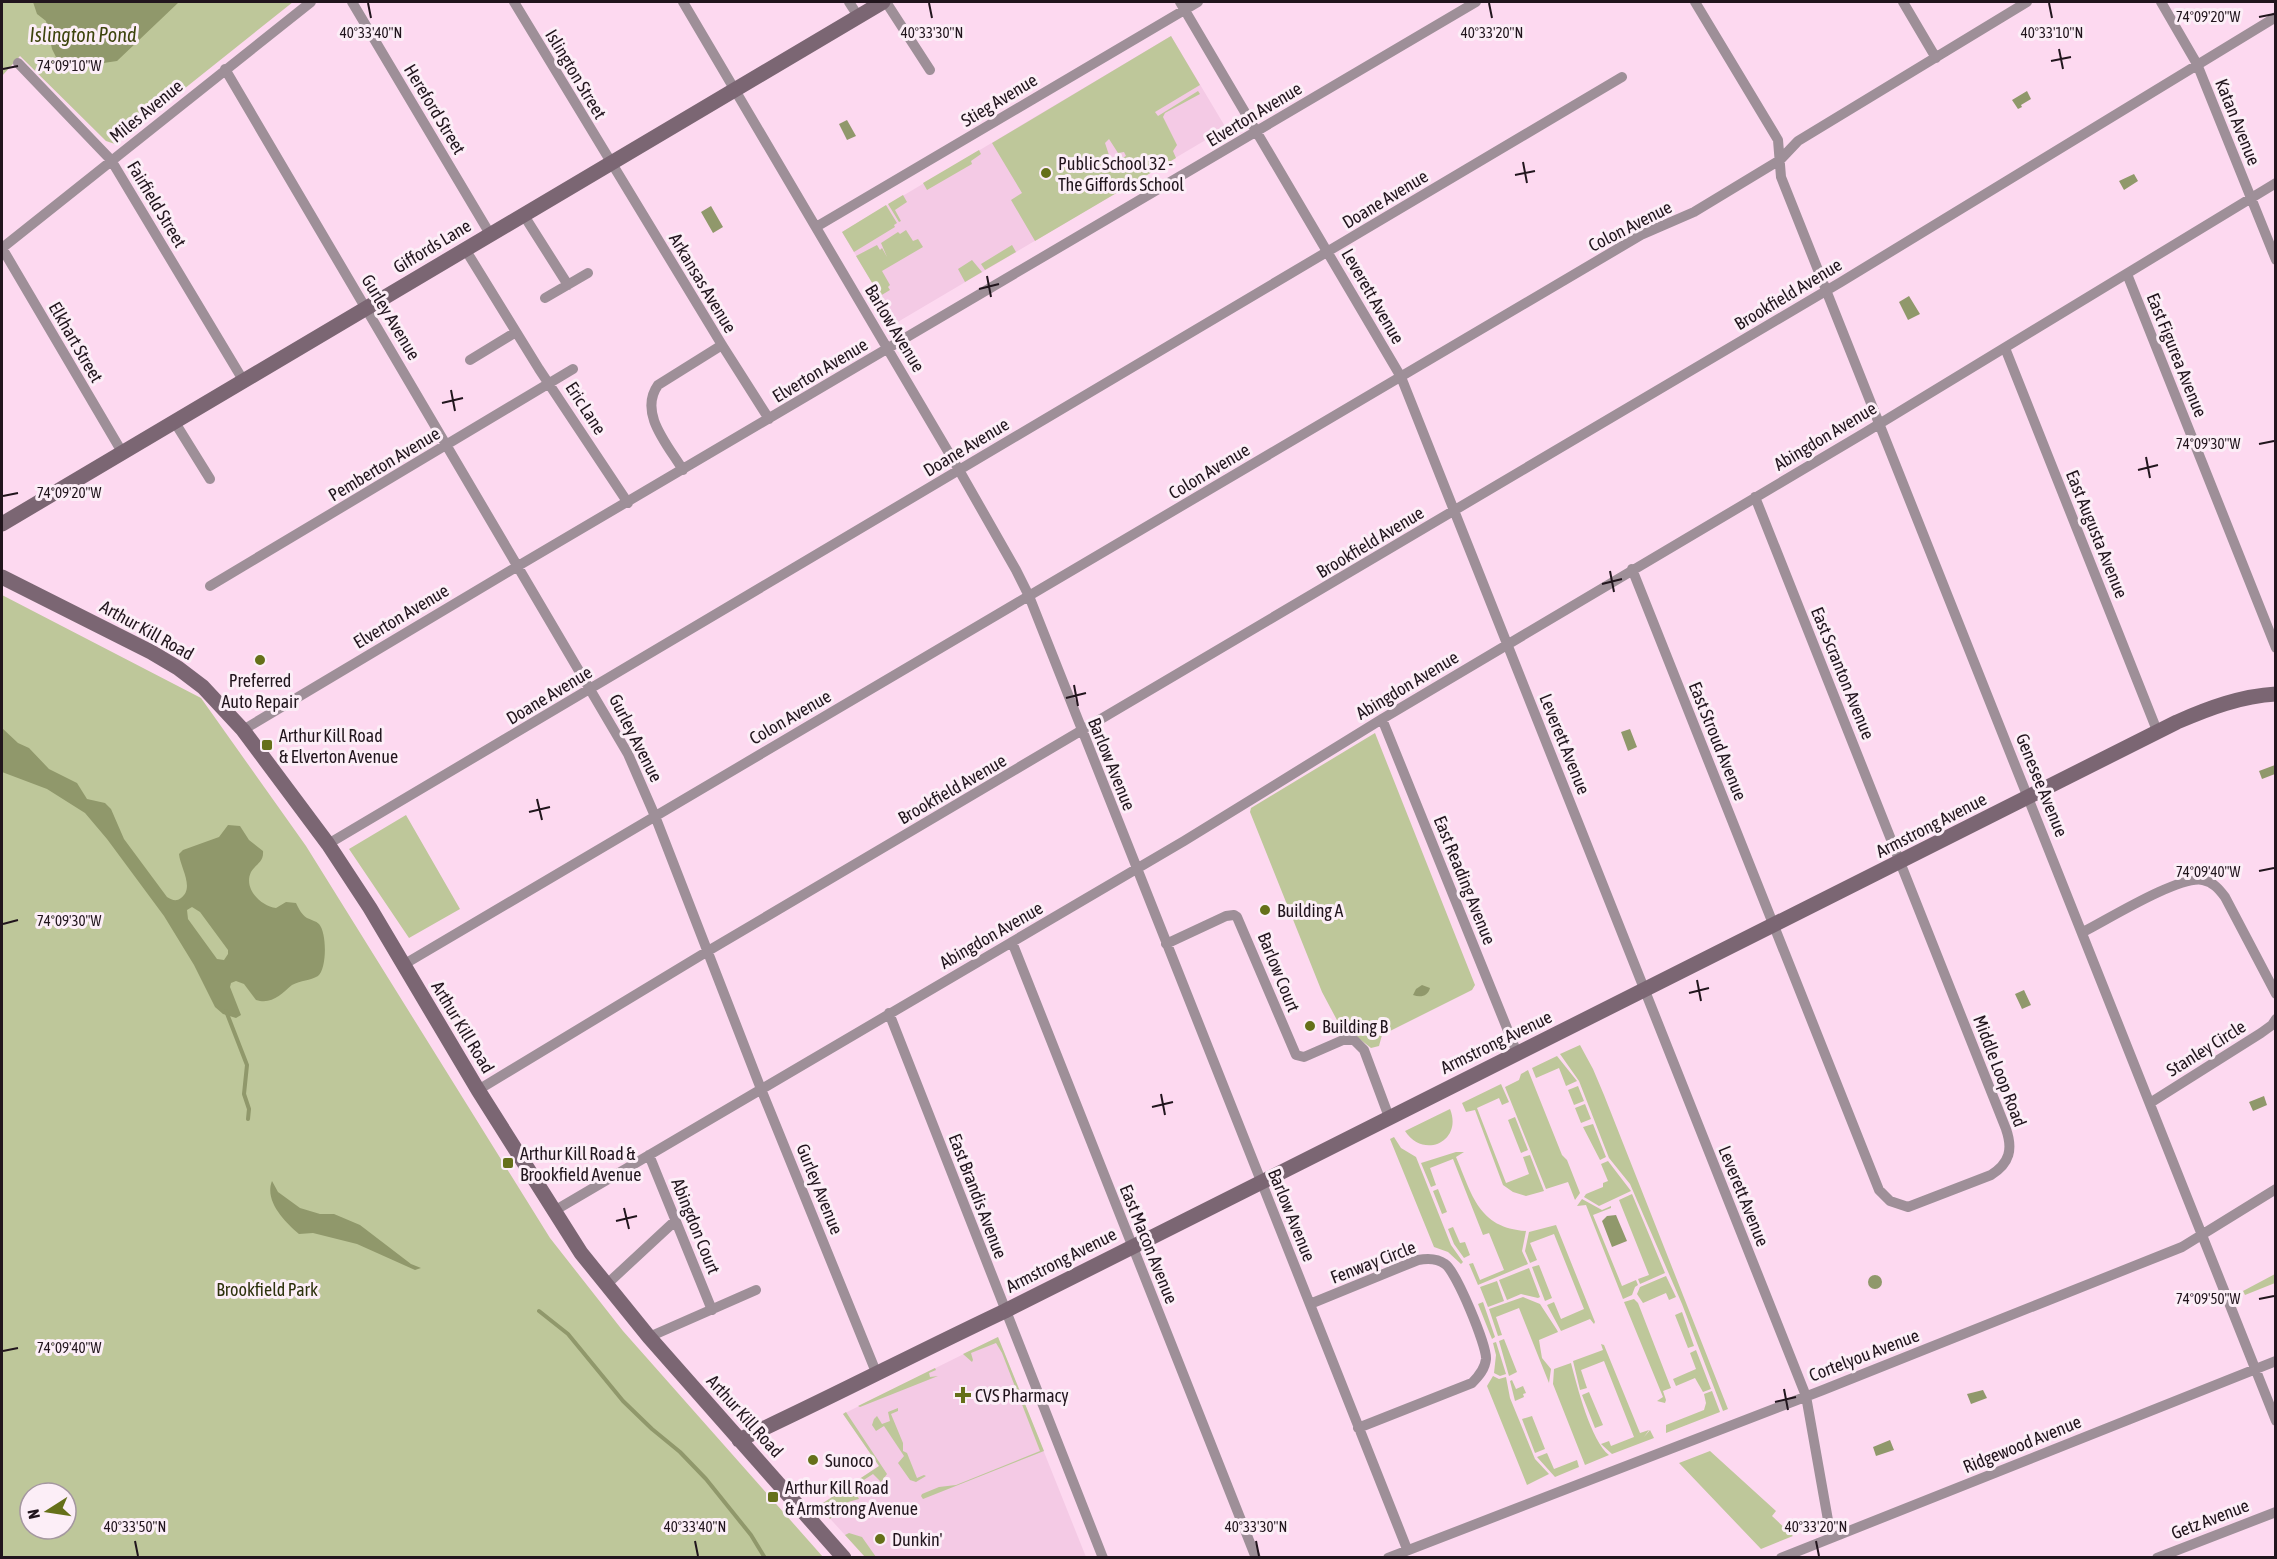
<svg xmlns="http://www.w3.org/2000/svg" width="2277" height="1559" viewBox="0 0 2277 1559" font-family="'Asap Condensed',sans-serif">
	<style>
		.built { fill: #f4cae5 }
		.green { fill: #bec79a; fill-rule: evenodd }
		.water { fill: #90986b; fill-rule: evenodd }
		.lines { fill: none; stroke-linecap: round; stroke-linejoin: round }
		.stream { stroke: #90986b; stroke-width: 4 }
		.street { stroke: #9e8f98; stroke-width: 10 }
		.secondary { stroke: #7b6673; stroke-width: 15 }
		.ticks { fill: none; stroke: #21151d; stroke-width: 2 }
		.poi-dot { fill: #657019; stroke: #fceef7; stroke-width: 2 }
		.labels { text-anchor: middle; dominant-baseline: central; stroke-width: 6; stroke-linejoin: round; paint-order: stroke }
		.street-label { font-size: 18px; fill: #21151d; stroke: #fceef7 }
		.poi-label { font-size: 18px; fill: #21151d; stroke: #fceef7; text-anchor: start }
		.park-label { font-size: 18px; fill: #2c310c; stroke: #fceef7 }
		.water-label { font-size: 20px; font-style: italic; fill: #3d440d; stroke: #fceef7 }
		.ticks-label { font-size: 15px; text-anchor: middle; fill: #21151d; stroke: #fceef7; stroke-width: 6; stroke-linejoin: round; paint-order: stroke }
	</style>
	<rect width="100%" height="100%" fill="#fdd9f0"/>
	<path class="built" d="M1171 36 1226 128 896 323 842 232Z
		M998 1337 1086 1557H865L824 1512 825 1505 823 1503 879 1466 843 1414Z"/>
	<path class="green" d="M2 2H293L115 144 106 141 20 56 2 76Z
		M1171 36 1200 85 1155 112 1158 116 1198 91 1200 94 1165 113 1163 117 1177 145 1173 151 1176 158 1035 241 1011 200 1022 193 992 143ZM1109 139 1118 153 1124 152 1126 156 1121 159 1124 163H1135L1145 157 1147 160 1133 167 1124 166 1114 172 1105 157 1109 155 1105 143Z
		M979 150 981 154 971 161 972 164 927 190 923 183Z
		M903 195 907 202 895 210 901 221 899 222 888 204Z
		M886 205 897 223 894 225 895 227 854 252 842 232Z
		M906 230 913 241 918 239 923 247 882 271 890 285 888 287 890 290 880 296 856 256 877 245 880 250 882 248 887 257 881 243 898 232 900 234Z
		M1012 245 1016 252 985 270 981 264Z
		M972 260 982 272 965 282 958 269Z
		M2 595 201 698 306 846 550 1238 623 1331 823 1557H2ZM30 1493H66V1529H30Z
		M1375 733 1475 985 1472 990 1382 1035 1379 1046 1371 1048 1338 1022 1322 992 1250 812 1251 808Z
		M406 815 460 909 409 938 349 849Z
		M1580 1045 1593 1069 1604 1095 1728 1409 1723 1411 1682 1304 1630 1184 1609 1158 1579 1081 1560 1054Z
		M1557 1056 1577 1081 1566 1086 1559 1068 1536 1078 1532 1068Z
		M1528 1070 1562 1155 1567 1160 1580 1193 1575 1200 1568 1182 1546 1189 1505 1087 1519 1080 1521 1074Z
		M1501 1084 1509 1102 1502 1105 1499 1098 1477 1108 1506 1183 1529 1174 1523 1157 1530 1155 1544 1191 1526 1196 1513 1192 1503 1185 1475 1110 1466 1112 1462 1103Z
		M1578 1086 1584 1101 1574 1105 1568 1090Z
		M1585 1104 1591 1119 1581 1123 1575 1108Z
		M1450 1109C1463 1141 1424 1160 1405 1131Z
		M1515 1117 1528 1150 1521 1153 1508 1120Z
		M1593 1124 1606 1157 1600 1160 1583 1127Z
		M1394 1137 1401 1148 1416 1157 1451 1245 1463 1262 1461 1264 1448 1252 1434 1247 1390 1139Z
		M1456 1152H1464L1456 1157C1472 1194 1478 1228 1526 1231L1522 1251 1528 1264 1478 1285 1469 1264 1473 1263 1480 1280 1504 1270 1489 1233 1483 1235 1453 1159 1430 1168 1436 1185 1431 1187 1421 1163Z
		M1608 1161 1631 1191 1599 1206 1584 1197 1586 1194 1603 1187V1183L1608 1181 1601 1164Z
		M1438 1189 1447 1212 1442 1214 1433 1191Z
		M1632 1194 1665 1273 1640 1284 1638 1279 1649 1275 1619 1200Z
		M1582 1199 1602 1210 1611 1206V1208L1593 1215 1622 1286 1636 1280 1638 1285 1635 1287 1632 1295 1623 1299 1586 1205 1577 1206Z
		M1556 1225 1595 1322 1594 1324 1590 1319 1561 1331 1547 1305 1554 1302 1561 1319 1584 1309 1554 1234 1530 1243 1537 1260 1530 1263 1525 1251 1529 1232Z
		M1453 1227 1460 1243 1465 1242 1470 1255 1464 1258 1454 1244 1448 1229Z
		M1539 1265 1552 1298 1545 1301 1532 1267Z
		M1529 1268 1540 1297 1538 1298 1521 1294 1507 1300 1499 1280Z
		M2275 1274V1283L2245 1295 2243 1291Z
		M1666 1276 1676 1297 1669 1300 1666 1293 1643 1303 1637 1294 1640 1287Z
		M1497 1281 1504 1301 1488 1307 1480 1287Z
		M1523 1297 1540 1304 1557 1330 1558 1332 1539 1340 1542 1358 1551 1369 1549 1383 1519 1308 1496 1317 1502 1335 1498 1336 1489 1309Z
		M1634 1299 1638 1303 1671 1388 1663 1391 1666 1400 1665 1403 1657 1401 1663 1397 1624 1302Z
		M1483 1302 1495 1337 1492 1339 1478 1304Z
		M1682 1312 1694 1346 1688 1348 1675 1315Z
		M998 1337 1044 1451 923 1499 921 1496 922 1494 939 1487 956 1485 1040 1451 1002 1353 996 1343 971 1353 973 1360 972 1362 963 1354Z
		M1504 1339 1517 1372 1509 1376 1499 1341Z
		M1496 1342 1506 1374 1500 1376 1494 1373 1496 1355 1493 1343Z
		M1601 1344 1604 1345 1640 1433 1649 1430 1644 1437 1650 1430 1654 1438 1612 1454 1601 1444 1609 1441 1611 1446 1634 1437 1604 1361 1581 1370 1587 1388 1580 1390 1573 1361 1603 1350Z
		M1696 1350 1711 1389 1703 1392 1695 1378 1676 1386 1673 1379 1696 1369 1690 1353Z
		M1571 1363C1577 1386 1591 1441 1609 1455L1585 1465 1553 1384 1554 1369Z
		M935 1368 936 1370 929 1373 930 1377 938 1376 860 1407 858 1406Z
		M1493 1376 1499 1379 1506 1377 1510 1398 1535 1459 1549 1474 1527 1485 1487 1386Z
		M1512 1380 1516 1389 1523 1386 1526 1393 1523 1394 1524 1397 1515 1401 1510 1381Z
		M1712 1391 1720 1412 1666 1433V1425L1704 1410 1706 1403 1704 1394Z
		M1589 1392 1603 1425 1595 1428 1582 1395Z
		M898 1408V1411L891 1414 903 1443V1451L907 1453 917 1478 924 1475 926 1476 916 1482 910 1480 898 1463 904 1456 884 1426 876 1431 872 1425 874 1419 877 1416 882 1424 890 1421 888 1412Z
		M846 1412 887 1474 881 1482 873 1474 853 1487 859 1499 848 1502 830 1519 824 1512 825 1505 823 1503 879 1466 843 1414Z
		M1532 1416 1545 1449 1535 1453 1522 1419Z
		M1710 1451 1776 1511 1772 1516 1793 1536 1761 1549 1679 1463Z
		M1547 1453 1554 1469 1577 1460 1579 1467 1555 1477 1537 1457Z
		M849 1533 862 1537 876 1557H865L845 1535Z"/>
	<path class="water" d="M33 2H179L117 61 76 67 56 57 52 49 46 21 37 14Z
		M2027 91 2031 99 2021 105 2022 107 2018 109 2012 100Z
		M847 120 856 136 847 140 839 124Z
		M2134 174 2138 181 2124 190 2119 181Z
		M711 206 723 227 713 233 701 212Z
		M1909 296 1920 314 1908 320 1899 302Z
		M2 728 18 743 29 748 49 769 77 783 87 799 105 803 111 809 124 839 167 897C172 900 176 902 181 898 195 888 180 867 179 854L183 850 219 837 228 825 240 826 249 840 263 851C264 862 256 864 251 872 243 889 261 906 276 908L286 902 296 903C299 909 301 914 307 918 311 920 316 921 319 924 327 933 327 969 318 976 310 981 301 980 292 985 281 994 272 1005 256 1000L244 984 236 981 231 983 230 987 241 1015 236 1018 223 1014 215 1007 194 965 164 916 107 839 85 813 47 789 2 772ZM192 907 200 912 228 950V954L224 960 217 959 188 919 187 910Z
		M1630 729 1637 747 1628 751 1621 732Z
		M2275 765V774L2262 779 2259 771Z
		M1422 985 1430 988C1428 996 1421 998 1413 995L1416 989Z
		M2024 990 2031 1005 2022 1009 2015 994Z
		M2264 1096 2267 1105 2253 1111 2249 1102Z
		M272 1181 278 1192 300 1208 320 1214H334L360 1225 411 1264 421 1268 415 1270 357 1244 313 1233 299 1234C285 1222 264 1201 272 1181Z
		M1616 1215 1627 1241 1612 1247 1602 1221 1607 1216Z
		M1868 1282a7 7 0 1 1 14 0a7 7 0 1 1-14 0Z
		M1983 1390 1987 1398 1971 1404 1967 1394Z
		M1890 1440 1894 1450 1876 1456 1873 1447Z"/>
	<g class="lines">
		<path class="stream" d="M226 1011 247 1065 244 1094 249 1109 248 1119
			M539 1311 568 1334 623 1401 652 1429 680 1452 706 1479 751 1535 765 1558"/>
		<path class="street" d="M352 2 490 234
			M514 2 722 345 769 419
			M683 2 959 470 1016 570 1029 596 1407 1549
			M849 2 858 16
			M886 2 930 70
			M1180 2 1401 377 1806 1396 1831 1537
			M1695 2 1778 140 1781 177 2276 1421
			M1903 2 1936 58
			M2161 2 2197 64 2276 260
			M18 63 111 160 243 380
			M225 69 628 754 655 816 761 1089 876 1372
			M523 214 568 285
			M816 227 1198 2
			M465 249 539 369 628 503
			M2127 274 2276 648
			M545 298 588 273
			M2005 348 2158 733
			M470 360 516 332
			M174 421 210 479
			M122 452 2 248 311 2
			M683 470C668 445 638 413 658 385L722 345
			M1632 569 1879 1190 1890 1201 1908 1207 1991 1175C2010 1163 2013 1149 2006 1129L1755 497
			M210 586 573 369
			M1382 719 1517 1053
			M243 730 518 566 1476 2
			M328 844 1622 77
			M2083 932C2107 920 2179 875 2203 880 2213 882 2219 889 2225 897L2276 994
			M1012 942 1256 1558
			M1166 944 1226 916 1234 915 1237 917 1296 1055 1304 1057 1343 1040H1354L1364 1050 1389 1117
			M403 965 1641 235 1694 212 1780 160 1798 141 2027 2
			M889 1013 1103 1558
			M478 1090 708 951 1841 282 2276 17
			M2150 1103 2261 1033 2272 1025 2276 1019
			M649 1155 712 1310
			M554 1211 1184 841 1382 719 1866 432 2276 183
			M606 1285 675 1221
			M1310 1304 1418 1260C1428 1258 1437 1258 1445 1264 1456 1271 1487 1346 1486 1359 1485 1369 1479 1376 1472 1383L1358 1428
			M649 1337 756 1290
			M1388 1558 1823 1390 2182 1247 2276 1189
			M1781 1558 2276 1361
			M2157 1558 2276 1512"/>
		<path class="secondary" d="M2 524 883 2
			M2 577 151 652 178 668 203 687 243 730 328 844 370 908 478 1090 581 1253 649 1337 844 1558
			M739 1440C828 1399 916 1353 1005 1311L2177 722C2209 708 2241 696 2276 694"/>
	</g>
	<path class="ticks" d="M368 3 371 18M929 3 932 18M1489 3 1492 18M2049 3 2052 18M2259 17 2274 14M2059 49 2063 69M2051 61 2071 57M3 69 18 66M1523 162 1527 183M1515 175 1535 171M987 276 991 297M979 289 999 284M451 390 455 411M442 403 463 398M2259 444 2274 441M2146 457 2150 478M2138 470 2158 465M3 496 18 493M1610 571 1614 592M1602 584 1622 579M1074 685 1078 706M1066 698 1086 693M537 799 542 820M529 812 550 807M2259 871 2274 868M3 924 18 920M1697 980 1701 1001M1689 993 1709 988M1161 1094 1165 1115M1152 1107 1173 1102M624 1208 629 1229M616 1221 637 1216M2259 1299 2274 1296M3 1351 18 1348M1784 1389 1788 1410M1775 1402 1796 1397M135 1541 138 1556M695 1541 698 1556M1256 1541 1259 1556M1816 1541 1819 1556"/>
	<g class="poi-dot">
		<circle cx="1046" cy="173" r="6"/>
		<circle cx="260" cy="660" r="6"/>
		<rect x="261" y="739" width="12" height="12" rx="3"/>
		<circle cx="1265" cy="910" r="6"/>
		<circle cx="1310" cy="1026" r="6"/>
		<rect x="502" y="1157" width="12" height="12" rx="3"/>
		<path d="M960 1386h6v6h6v6h-6v6h-6v-6h-6v-6h6z"/>
		<circle cx="813" cy="1460" r="6"/>
		<rect x="767" y="1491" width="12" height="12" rx="3"/>
		<circle cx="880" cy="1539" r="6"/>
	</g>
	<g class="labels">
		<g class="street-label">
			<text transform="translate(576 74) rotate(59)">Islington Street</text>
			<text transform="translate(999 100) rotate(-31)">Stieg Avenue</text>
			<text transform="translate(435 109) rotate(59)">Hereford Street</text>
			<text transform="translate(146 111) rotate(-39)">Miles Avenue</text>
			<text transform="translate(1254 114) rotate(-31)">Elverton Avenue</text>
			<text transform="translate(2238 122) rotate(68)">Katan Avenue</text>
			<text transform="translate(1385 199) rotate(-31)">Doane Avenue</text>
			<text transform="translate(157 204) rotate(59)">Fairfield Street</text>
			<text transform="translate(1630 226) rotate(-27)">Colon Avenue</text>
			<text transform="translate(432 246) rotate(-31)">Giffords Lane</text>
			<text transform="translate(703 283) rotate(59)">Arkansas Avenue</text>
			<text transform="translate(1788 294) rotate(-31)">Brookfield Avenue</text>
			<text transform="translate(1373 296) rotate(60)">Leverett Avenue</text>
			<text transform="translate(391 317) rotate(59)">Gurley Avenue</text>
			<text transform="translate(895 328) rotate(59)">Barlow Avenue</text>
			<text transform="translate(76 342) rotate(60)">Elkhart Street</text>
			<text transform="translate(2177 355) rotate(68)">East Figurea Avenue</text>
			<text transform="translate(820 370) rotate(-31)">Elverton Avenue</text>
			<text transform="translate(586 408) rotate(57)">Eric Lane</text>
			<text transform="translate(1825 436) rotate(-31)">Abingdon Avenue</text>
			<text transform="translate(966 447) rotate(-31)">Doane Avenue</text>
			<text transform="translate(384 464) rotate(-31)">Pemberton Avenue</text>
			<text transform="translate(1209 471) rotate(-31)">Colon Avenue</text>
			<text transform="translate(2097 534) rotate(68)">East Augusta Avenue</text>
			<text transform="translate(1370 542) rotate(-31)">Brookfield Avenue</text>
			<text transform="translate(401 616) rotate(-31)">Elverton Avenue</text>
			<text transform="translate(147 630) rotate(29)">Arthur Kill Road</text>
			<text transform="translate(1843 673) rotate(68)">East Scranton Avenue</text>
			<text transform="translate(1407 685) rotate(-31)">Abingdon Avenue</text>
			<text transform="translate(549 695) rotate(-31)">Doane Avenue</text>
			<text transform="translate(790 717) rotate(-30)">Colon Avenue</text>
			<text transform="translate(636 738) rotate(63)">Gurley Avenue</text>
			<text transform="translate(1718 741) rotate(68)">East Stroud Avenue</text>
			<text transform="translate(1565 744) rotate(68)">Leverett Avenue</text>
			<text transform="translate(1112 764) rotate(68)">Barlow Avenue</text>
			<text transform="translate(2042 785) rotate(68)">Genesee Avenue</text>
			<text transform="translate(952 789) rotate(-30)">Brookfield Avenue</text>
			<text transform="translate(1931 825) rotate(-27)">Armstrong Avenue</text>
			<text transform="translate(1465 880) rotate(68)">East Reading Avenue</text>
			<text transform="translate(991 935) rotate(-30)">Abingdon Avenue</text>
			<text transform="translate(1279 972) rotate(68)">Barlow Court</text>
			<text transform="translate(463 1027) rotate(59)">Arthur Kill Road</text>
			<text transform="translate(1496 1042) rotate(-26)">Armstrong Avenue</text>
			<text transform="translate(2206 1048) rotate(-32)">Stanley Circle</text>
			<text transform="translate(2000 1071) rotate(69)">Middle Loop Road</text>
			<text transform="translate(820 1189) rotate(68)">Gurley Avenue</text>
			<text transform="translate(978 1196) rotate(69)">East Brandis Avenue</text>
			<text transform="translate(1744 1196) rotate(68)">Leverett Avenue</text>
			<text transform="translate(1292 1215) rotate(68)">Barlow Avenue</text>
			<text transform="translate(696 1226) rotate(68)">Abingdon Court</text>
			<text transform="translate(1149 1244) rotate(68)">East Macon Avenue</text>
			<text transform="translate(1061 1260) rotate(-27)">Armstrong Avenue</text>
			<text transform="translate(1373 1262) rotate(-21)">Fenway Circle</text>
			<text transform="translate(1864 1355) rotate(-21)">Cortelyou Avenue</text>
			<text transform="translate(745 1416) rotate(48)">Arthur Kill Road</text>
			<text transform="translate(2022 1444) rotate(-22)">Ridgewood Avenue</text>
			<text transform="translate(2210 1519) rotate(-21)">Getz Avenue</text>
		</g>
		<g class="poi-label">
			<text x="1058" y="163">Public School 32 -<tspan x="1058" dy="21">The Giffords School</tspan></text>
			<text x="260" y="680" text-anchor="middle">Preferred<tspan x="260" dy="21">Auto Repair</tspan></text>
			<text x="279" y="735">Arthur Kill Road<tspan x="279" dy="21">&amp; Elverton Avenue</tspan></text>
			<text x="1277" y="910">Building A</text>
			<text x="1322" y="1026">Building B</text>
			<text x="520" y="1153">Arthur Kill Road &amp;<tspan x="520" dy="21">Brookfield Avenue</tspan></text>
			<text x="975" y="1395">CVS Pharmacy</text>
			<text x="825" y="1460">Sunoco</text>
			<text x="785" y="1487">Arthur Kill Road<tspan x="785" dy="21">&amp; Armstrong Avenue</tspan></text>
			<text x="892" y="1539">Dunkin'</text>
		</g>
		<g class="park-label">
			<text x="267" y="1289">Brookfield Park</text>
		</g>
		<g class="water-label">
			<text x="83" y="34">Islington Pond</text>
		</g>
	</g>
	<g class="ticks-label">
		<text x="2208" y="22">74°09'20"W</text>
		<text x="371" y="38">40°33'40"N</text>
		<text x="932" y="38">40°33'30"N</text>
		<text x="1492" y="38">40°33'20"N</text>
		<text x="2052" y="38">40°33'10"N</text>
		<text x="69" y="71">74°09'10"W</text>
		<text x="2208" y="449">74°09'30"W</text>
		<text x="69" y="498">74°09'20"W</text>
		<text x="2208" y="877">74°09'40"W</text>
		<text x="69" y="926">74°09'30"W</text>
		<text x="2208" y="1304">74°09'50"W</text>
		<text x="69" y="1353">74°09'40"W</text>
		<text x="135" y="1532">40°33'50"N</text>
		<text x="695" y="1532">40°33'40"N</text>
		<text x="1256" y="1532">40°33'30"N</text>
		<text x="1816" y="1532">40°33'20"N</text>
	</g>
	<rect width="2277" height="1559" fill="none" stroke="#21151d" stroke-width="6"/>
	<g transform="translate(48 1511) rotate(258)"><circle r="28" fill="#fceef7" stroke="#a497a0" stroke-width="1.5"/>
	<path d="M0-4.5L10 22L0 15L-10 22Z" fill="#657019"/>
	<text y="-9" font-size="16" font-weight="bold" text-anchor="middle" fill="#21151d">N</text>
	</g>
</svg>
